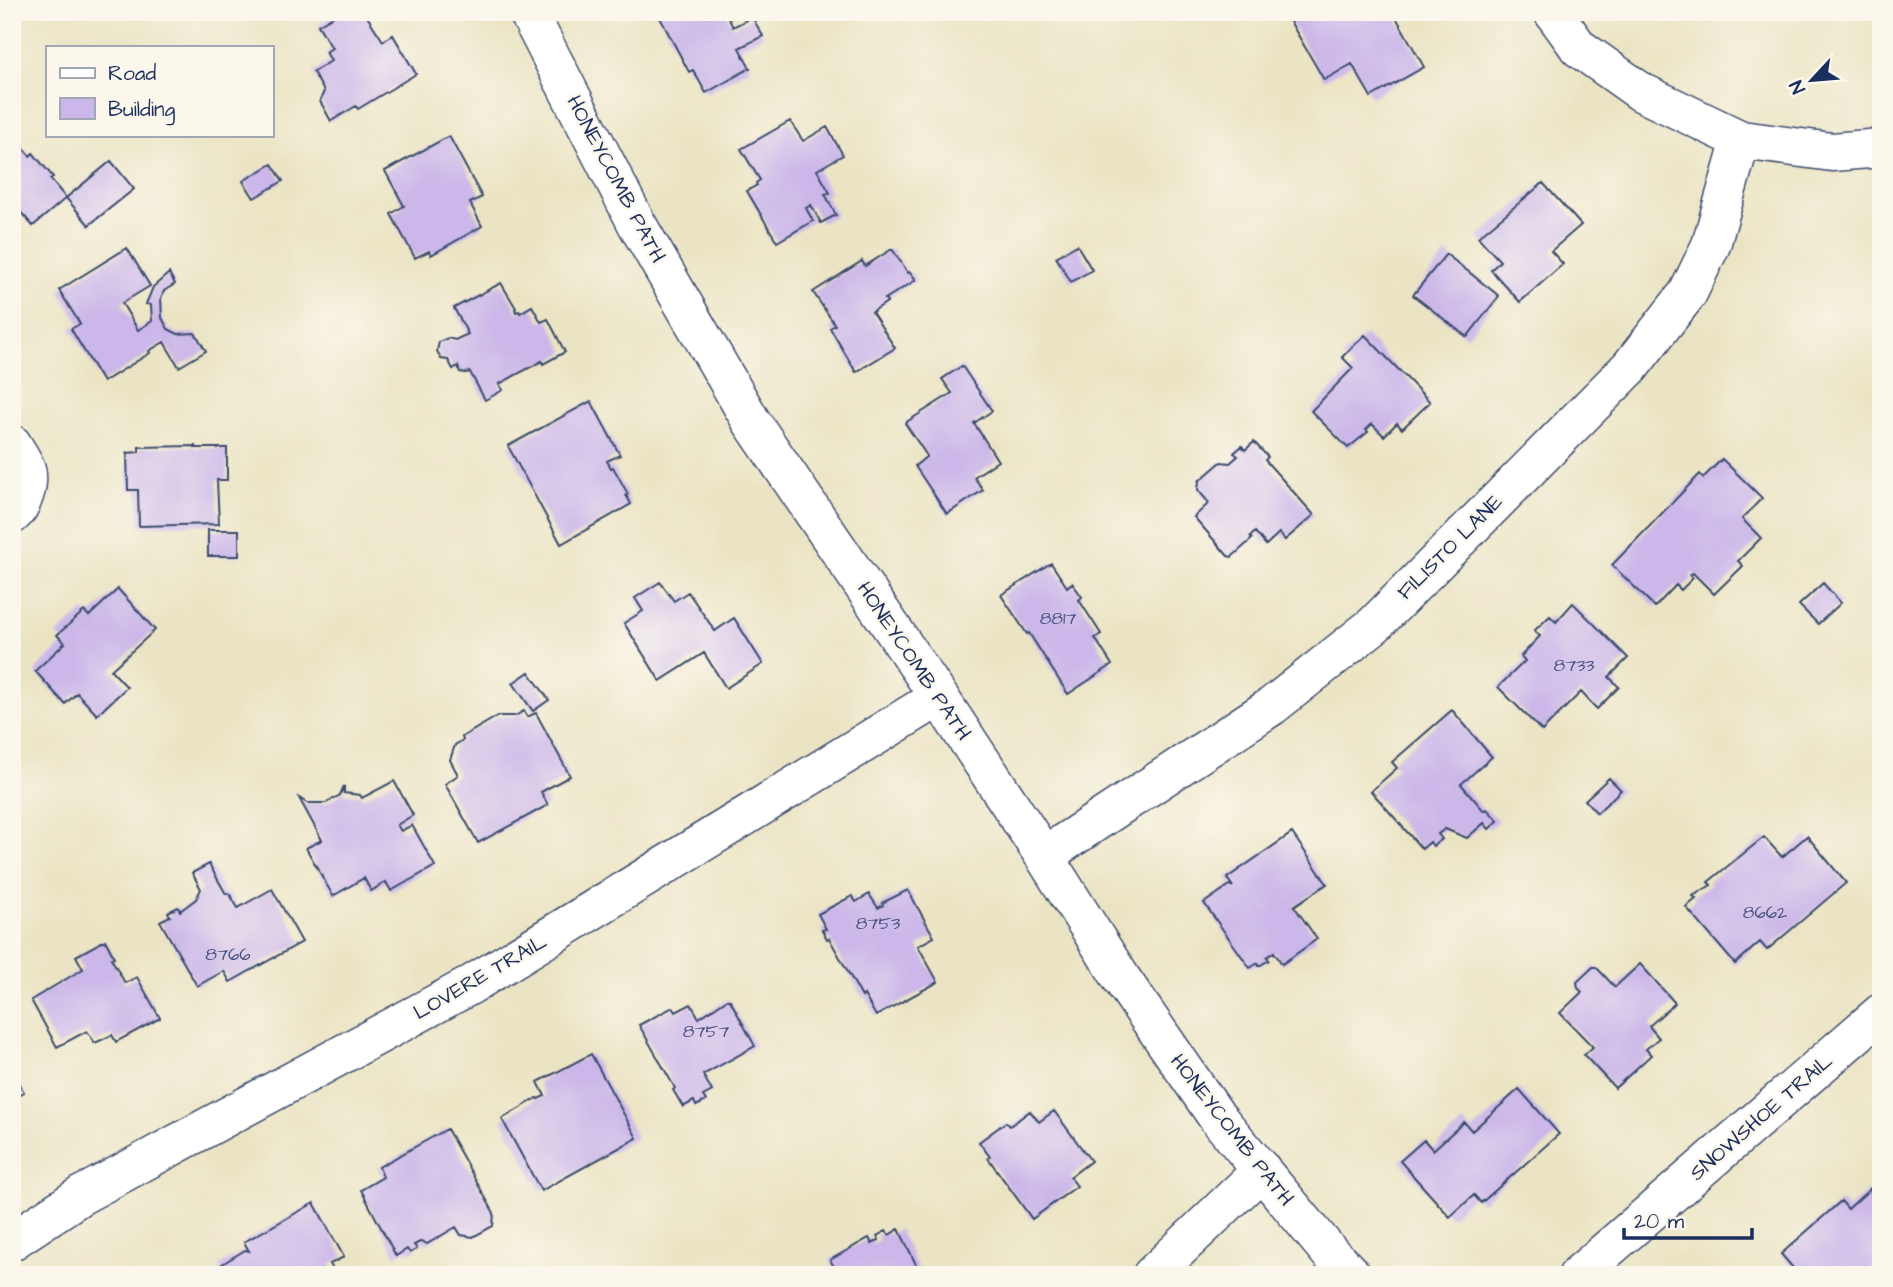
<svg xmlns="http://www.w3.org/2000/svg" width="1893" height="1287" viewBox="0 0 1893 1287" font-family="'Architects Daughter',sans-serif">
	<style>
		.building { fill: #cbb7e9 }
		.lines { fill: none; stroke-linecap: round; stroke-linejoin: round }
		.minor-casing { stroke: #3a4a6d; stroke-width: 41 }
		.minor { stroke: #fff; stroke-width: 38 }
		.labels { text-anchor: middle; dominant-baseline: central; stroke-width: 5; stroke-linejoin: round; paint-order: stroke }
		.number-label { font-size: 18px; fill: #475181 }
		.street-label { font-size: 21px; fill: #1b2f5e; stroke: #fbf7ec }
	</style>
	<rect width="100%" height="100%" fill="#fbf7ec"/>
	<filter id="ink" filterUnits="userSpaceOnUse"><feTurbulence type="fractalNoise" baseFrequency=".0143" numOctaves="2"/><feDisplacementMap in="SourceGraphic" scale="14" xChannelSelector="R" yChannelSelector="G"/><feConvolveMatrix kernelMatrix="1 2 1 2 8 2 1 2 1" color-interpolation-filters="sRGB"/></filter>
	<filter id="wash" filterUnits="userSpaceOnUse"><feTurbulence type="fractalNoise" baseFrequency=".00686" numOctaves="4" result="noise"/><feDisplacementMap in="SourceGraphic" scale="28" xChannelSelector="R" yChannelSelector="G"/><feGaussianBlur stdDeviation="1.57" result="paint"/><feColorMatrix in="noise" values="0 0 0 0 0 0 0 0 0 0 0 0 0 0 0 0 0 1.4 0 .05"/><feComposite in="paint" operator="in"/></filter>
	<g filter="url(#wash)">
		<rect width="100%" height="100%" fill="#ebe4c4"/>
		<g id="blocks">
			<path class="building" d="M340 12H364L383 41 393 35 416 74 358 109 356 106 331 121 320 101 324 91 313 72 331 61 326 52 332 48 318 25Z
				M657 12H725L733 27 752 17 763 36 739 48 750 68 706 93 693 70 689 72Z
				M1293 12H1393L1424 67 1371 97 1352 64 1324 80 1287 16Z
				M790 121 803 141 827 127 843 155 817 170 830 193 825 194 836 215 821 223 811 205 806 208 813 221 777 242 747 191 757 185 756 183 760 180 741 149Z
				M12 136 30 156 33 153 53 177 50 179 66 198 33 226 18 209H12Z
				M449 136 482 197 470 203 482 226 431 255 429 251 415 258 391 214 404 206 385 171Z
				M111 161 134 189 89 225 66 198Z
				M272 164 283 181 254 198 243 181Z
				M1543 183 1581 225 1551 251 1563 264 1520 302 1491 270 1500 261 1478 237Z
				M1077 245 1092 270 1071 282 1056 257Z
				M127 248 150 286 122 303 138 330 152 321 151 305 146 304 153 287 169 273 175 284 164 291 161 298 162 318 168 329 178 334 195 333 206 351 179 367 164 342 149 351 150 353 103 382 71 329 80 324 59 290Z
				M892 249 908 273 910 272 916 280 885 299 887 302 872 312 895 348 856 372 830 328 835 325 813 292 862 261 865 266Z
				M1446 254 1499 296 1467 337 1413 295Z
				M501 283 516 308 515 309 516 312 519 311 520 313 532 306 541 322 548 319 565 352 543 364 542 361 499 384 503 390 485 400 470 372 466 373 460 372 458 366 453 369 448 360 441 359 437 351 439 342 448 338 455 340 468 334 454 308Z
				M1365 335 1430 402 1402 429 1397 423 1384 436 1372 424 1366 430 1368 432 1348 448 1311 411 1353 368 1342 357Z
				M962 366 992 411 974 423 998 461 974 477 983 490 947 514 915 466 927 456 905 423 952 393 942 379Z
				M591 401 620 455 607 461 611 468 613 467 628 494 626 495 631 504 561 544 508 446Z
				M1254 442 1268 457 1265 460 1314 515 1285 540 1279 533 1266 545 1255 532 1250 537 1252 539 1232 557 1228 556 1194 517 1209 503 1198 490 1199 481 1221 462 1230 463 1238 456 1234 453 1242 446 1245 450Z
				M195 446V448H227V480H217L219 524 139 526 138 490H128L127 453 139 452V447Z
				M1722 459 1762 498 1742 519 1761 538 1738 561 1743 566 1714 594 1693 573 1690 575 1693 578 1681 590 1676 585 1655 607 1612 565 1700 474 1703 478Z
				M208 530H239V556H208Z
				M1051 563 1067 587 1072 583 1082 597 1079 600 1101 634 1095 638 1112 665 1068 694 1029 633 1027 634 1001 595Z
				M660 582 674 601 688 592 715 631 734 618 763 664 726 688 704 653 660 681 624 623 643 611 635 598Z
				M1823 583 1841 603 1818 624 1799 605Z
				M118 589 155 630 111 670 127 687 97 715 77 693 65 704 35 671 65 643 57 635 84 611 89 616Z
				M1573 603 1628 658 1609 677 1619 687 1597 709 1581 692 1542 731 1498 687 1525 661 1521 656 1540 636 1534 631 1550 616 1556 622Z
				M529 672 549 700 533 711 513 683Z
				M1452 710 1492 757 1461 784 1484 811 1487 809 1498 821 1489 829 1484 823 1467 838 1445 829 1438 834 1442 839 1433 846 1430 842 1422 849 1371 791 1397 768 1392 762Z
				M524 711 527 717 536 713 570 776 541 792 548 805 478 843 445 784 458 775 450 760 455 745 463 740 462 737 498 716H515Z
				M1609 778 1621 790 1597 813 1585 800Z
				M394 781 413 815 397 825 401 831 412 825 435 866 391 891 386 882 371 891 364 878 333 896 306 848 322 840 299 798 307 803H326L340 795 344 786V793L360 795 362 798Z
				M1292 833 1327 884 1294 906 1317 939 1282 964 1274 952 1267 957 1269 960 1259 966 1258 963 1250 968 1204 903 1230 885 1233 887 1227 878Z
				M1807 836 1846 883 1767 950 1760 942 1735 964 1686 907 1696 899 1693 896 1711 885 1708 882 1764 837 1782 857Z
				M209 864 226 894 229 893 238 908 272 889 302 942 230 982 224 971 197 986 160 921 170 916 168 912 178 907 180 911 196 899 201 889 192 873Z
				M908 890 934 937 918 946 938 982 876 1016 864 995 862 997 829 938 827 939 822 930 826 929 818 914 852 896 856 902 869 894 878 908 883 905 882 903Z
				M105 940 114 957 111 958 125 983 137 977 160 1018 116 1042 112 1035 95 1043 87 1031 57 1047 31 1000 83 969 76 956Z
				M1640 964 1675 1003 1649 1026 1659 1038 1646 1049 1651 1055 1615 1088 1584 1055 1593 1047 1560 1013 1582 992 1578 988 1577 982 1593 967H1596L1615 987Z
				M726 1000H730L755 1046 703 1075 712 1091 703 1096 706 1101 696 1106 694 1101 683 1107 673 1090 675 1088 639 1025 673 1007 676 1012 691 1004 699 1018Z
				M591 1054 637 1138 541 1191 502 1119 537 1098 538 1099 545 1096 538 1082Z
				M12 1071 24 1092 12 1098Z
				M1519 1089 1559 1134 1481 1203 1474 1195 1450 1217 1400 1161 1424 1140 1433 1150 1464 1122 1472 1131Z
				M1030 1111 1039 1122 1054 1111 1091 1161 1070 1177 1077 1186 1032 1219 988 1158 990 1157 979 1142 1006 1122 1010 1126Z
				M447 1129 494 1213 493 1226 473 1237 461 1235 456 1227 427 1244 422 1241 414 1245 417 1249 410 1253 407 1249 396 1256 361 1190 383 1177 379 1167Z
				M1871 1188 1873 1192 1871 1193 1881 1204V1261L1865 1275H1799L1781 1254 1841 1201 1848 1209Z
				M314 1203 344 1257 330 1264 336 1275H225L221 1270 219 1266 245 1250 249 1251 244 1242Z
				M899 1229 921 1275H839L830 1260 869 1238 872 1244 879 1240 877 1236 886 1231 889 1235Z"/>
		</g>
	</g>
	<g filter="url(#ink)">
		<use href="#blocks" fill-opacity="0" stroke="#3a4a6d" stroke-width="2"/>
		<g class="lines">
			<g class="minor-casing">
				<path id="minor" d="M528 12 637 224 751 421 939 697 1044 856 1121 978 1217 1117 1330 1253 1352 1275
					M1553 12 1579 48 1641 92 1741 140 1832 152 1881 148
					M12 444C16 451 23 460 26 469 30 483 23 506 12 515
					M1044 856 1272 706 1374 625 1630 367 1688 293 1711 245 1741 140
					M12 1241 80 1196 469 986 939 697
					M1152 1275 1262 1170
					M1578 1275 1881 1013"/>
			</g>
			<use href="#minor" class="minor"/>
		</g>
	</g>
	<g class="labels">
		<g class="number-label">
			<text x="1058" y="618">8817</text>
			<text x="1574" y="665">8733</text>
			<text x="1765" y="912">8662</text>
			<text x="878" y="923">8753</text>
			<text x="228" y="954">8766</text>
			<text x="706" y="1031">8757</text>
		</g>
		<g class="street-label">
			<text transform="translate(616 179) rotate(62)">HONEYCOMB PATH</text>
			<text transform="translate(1450 547) rotate(-45)">FILISTO LANE</text>
			<text transform="translate(914 661) rotate(56)">HONEYCOMB PATH</text>
			<text transform="translate(480 977) rotate(-30)">LOVERE TRAIL</text>
			<text transform="translate(1761 1117) rotate(-41)">SNOWSHOE TRAIL</text>
			<text transform="translate(1232 1130) rotate(52)">HONEYCOMB PATH</text>
		</g>
	</g>
	<rect width="1893" height="1287" fill="none" stroke="#fbf7ec" stroke-width="42"/>
	<rect x="46" y="46" width="228" height="91" fill="#fbf7ec" stroke="#a1a7b3" stroke-width="2"/>
	<rect x="60" y="68" width="35" height="10" fill="#ffffff" stroke="#a1a7b3" stroke-width="2"/>
	<text x="108" y="80" font-size="21" fill="#1b2f5e">Road</text>
	<rect x="60" y="98" width="35" height="21" fill="#cbb7e9" stroke="#a1a7b3" stroke-width="2"/>
	<text x="108" y="116" font-size="21" fill="#1b2f5e">Building</text>
	<g transform="translate(1812 80) rotate(244)" stroke="#fbf7ec" stroke-width="5" paint-order="stroke">
	<path d="M0-5L12 26L0 18L-12 26Z" fill="#1b2f5e"/>
	<text y="-10" font-size="19" font-weight="bold" text-anchor="middle" fill="#1b2f5e">N</text>
	</g>
	<path d="M1624 1228v10h128v-10" fill="none" stroke="#1b2f5e" stroke-width="3.5"/>
	<text x="1634" y="1228" font-size="21" fill="#1b2f5e" stroke="#fbf7ec" stroke-width="5" paint-order="stroke">20 m</text>
</svg>
